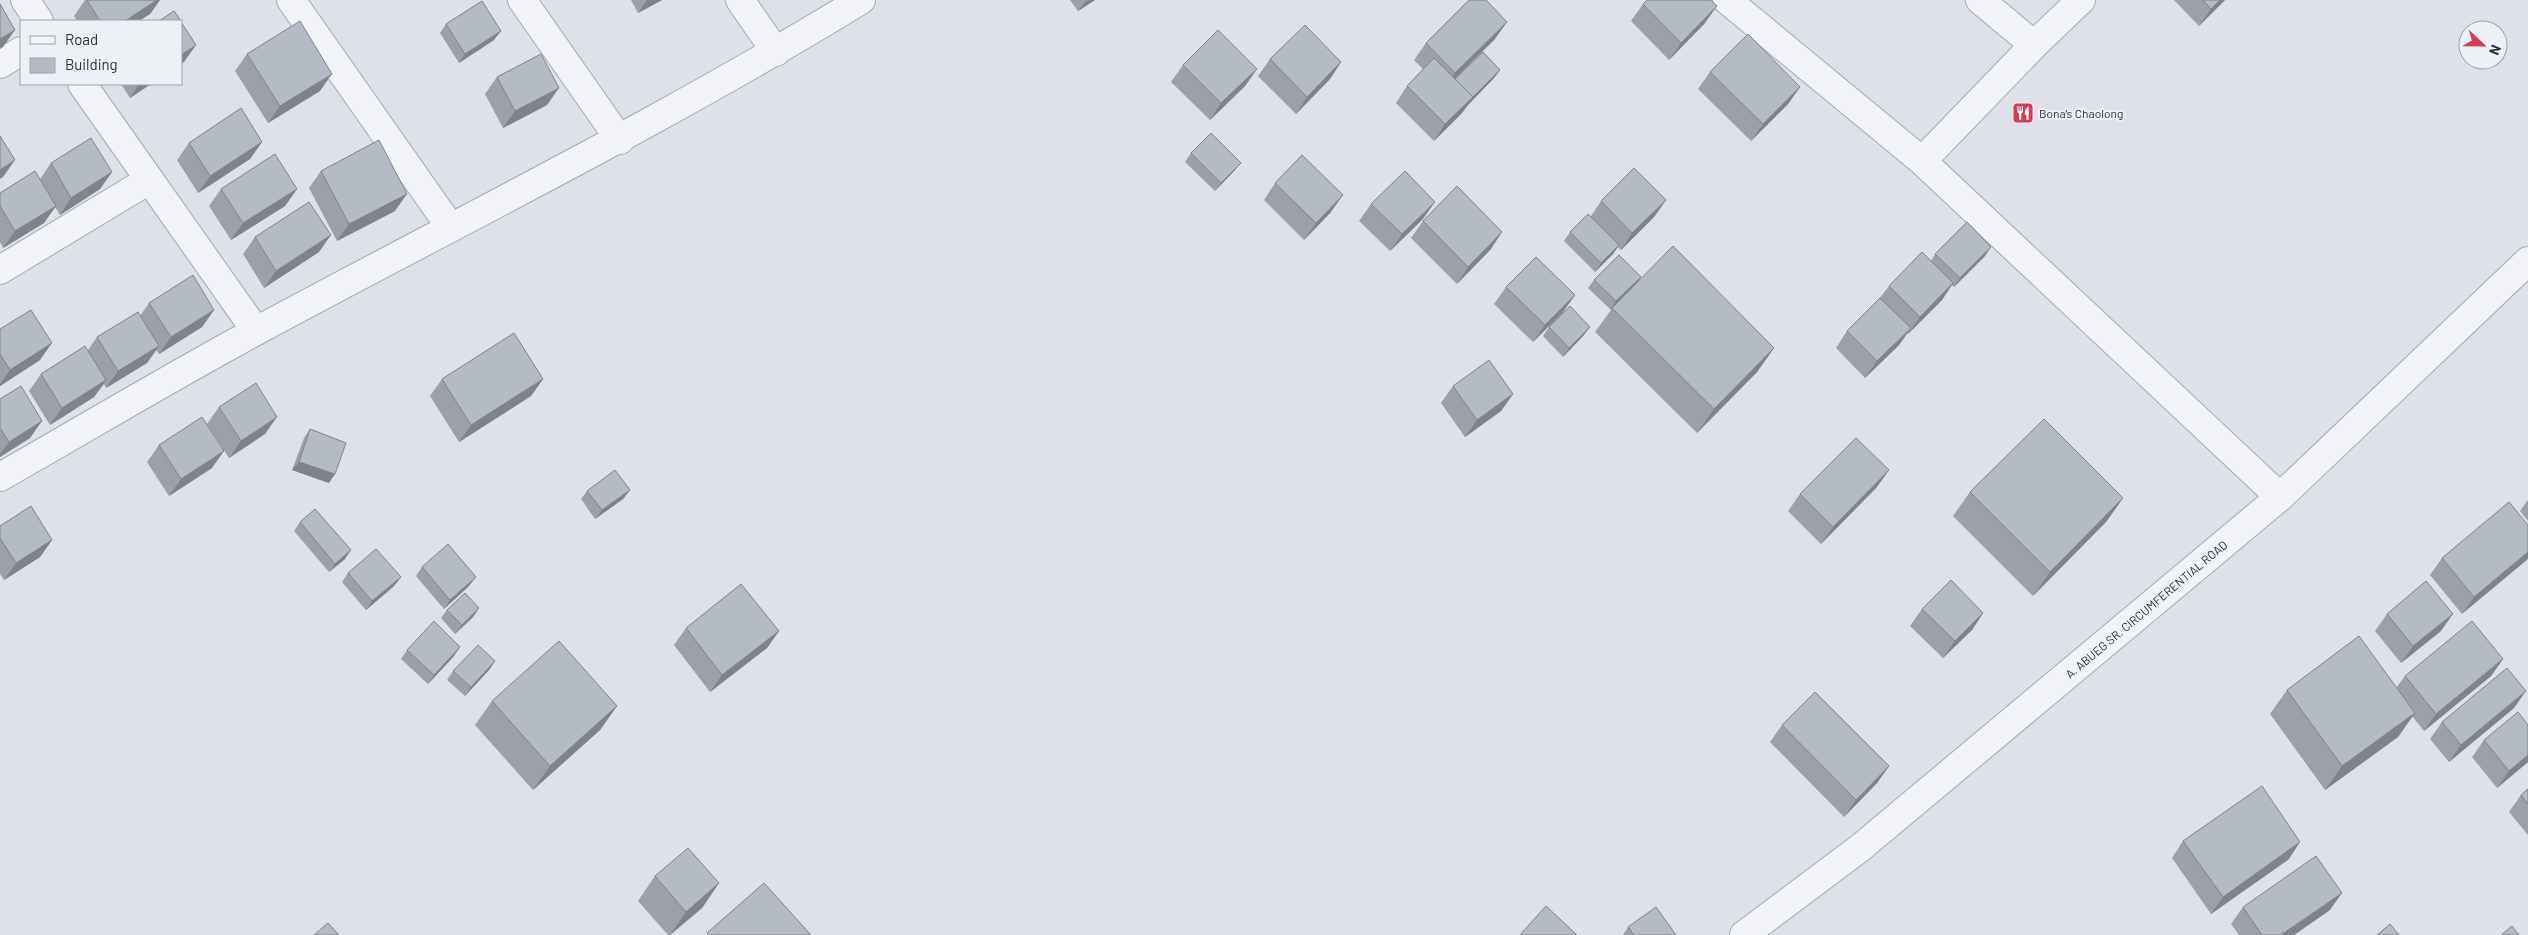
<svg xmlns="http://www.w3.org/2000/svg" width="2528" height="935" viewBox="0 0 2528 935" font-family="Barlow,sans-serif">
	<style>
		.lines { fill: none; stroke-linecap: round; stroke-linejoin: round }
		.minor-casing { stroke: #a3a9b2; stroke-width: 30 }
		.tertiary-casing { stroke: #a3a9b2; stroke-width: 30 }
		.minor { stroke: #f1f3f6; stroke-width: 28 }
		.tertiary { stroke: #f1f3f6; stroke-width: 28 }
		.wall { fill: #9ca1a9 }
		.shaded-wall { fill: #7f838a }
		.building { fill: #b5bbc5; stroke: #7f838a }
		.labels { text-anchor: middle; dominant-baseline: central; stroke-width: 4; stroke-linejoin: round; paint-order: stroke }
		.poi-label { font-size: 12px; fill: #26303f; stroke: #edf1f6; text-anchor: start }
		.street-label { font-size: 12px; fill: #26303f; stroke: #edf1f6 }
	</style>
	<rect width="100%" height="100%" fill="#dee2e8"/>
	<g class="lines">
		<g class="minor-casing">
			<path id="minor" d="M25 0 39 21
				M291 0 451 228
				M522 0 620 140
				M740 0 776 52
				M1727 0 1922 161 2280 497
				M1980 0 2034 45
				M0 64 21 51
				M82 84 256 331
				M1922 161 2034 45 2081 0
				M0 270 149 180
				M0 477C86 428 171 377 258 330 460 221 665 120 861 0"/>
		</g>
		<g class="tertiary-casing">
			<path id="tertiary" d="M1744 935 1860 848 2280 497 2528 261"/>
		</g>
		<use href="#minor" class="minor"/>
		<use href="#tertiary" class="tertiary"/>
	</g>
	<path class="wall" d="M85 0H160L150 14 139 21H77L74 16Z
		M631 0H662L638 13Z
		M1070 0H1095L1078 11Z
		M2174 0H2225L2199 26Z
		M1643 4 1705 23 1669 60 1631 21Z
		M446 24 494 40 459 63 440 33Z
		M1495 39 1455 79 1500 70 1494 78 1468 105 1461 114 1434 141 1396 103 1407 86 1423 69 1414 60 1426 43Z
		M247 54 320 91 268 123 235 71Z
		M1270 59 1341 62 1330 79 1296 114 1258 76Z
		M1183 65 1257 69 1245 86 1210 120 1171 82Z
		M1710 72 1800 87 1788 104 1751 141 1698 89Z
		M497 77 547 105 503 128 485 94Z
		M121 84H151L130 98Z
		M262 142 250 159 198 193 177 160 189 143Z
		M1191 153 1241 163 1234 171 1215 191 1185 162Z
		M51 163 112 172 100 189 60 215 55 207 44 223 3 248 1 243 0 244V193L40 179Z
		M321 171 395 211 337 241 309 188Z
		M1275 183 1331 212 1304 240 1264 200Z
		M221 189H297L285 206 231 240 209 206Z
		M1666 200 1654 217 1621 250 1618 247 1613 254 1595 272 1564 241 1570 232 1591 216 1601 201Z
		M1371 204 1423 219 1390 251 1359 221Z
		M1423 221 1491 249 1457 284 1411 238Z
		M255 237 319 252 264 288 243 254Z
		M1935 254 1985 256 1954 287 1952 285 1942 300 1908 334 1907 333 1899 345 1865 378 1836 348 1847 331 1879 299 1889 286 1931 261Z
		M1594 280 1638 282 1774 348 1757 372 1697 433 1595 332 1611 310 1588 288Z
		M1506 287 1575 295 1563 312 1533 342 1494 304Z
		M149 303 214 310 202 327 159 354 156 350 147 363 106 388 104 384 94 397 50 425 29 391 41 374 88 350 97 337 140 316Z
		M1549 327H1590L1583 336 1563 357 1543 336Z
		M0 329 40 360 0 386Z
		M442 379H543L531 396 459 442 430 396Z
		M1453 386 1513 394 1501 411 1465 437 1441 403Z
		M0 399 30 438 0 457Z
		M219 407 265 434 229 458 207 424Z
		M310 429 329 483 292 470 304 438Z
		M159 445 212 468 169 496 147 462Z
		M1877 487 1821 544 1788 511 1800 494Z
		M630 490 623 499 595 519 581 499 587 491Z
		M1970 492 2123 498 2106 522 2033 596 1953 516Z
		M2528 500V521L2520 511Z
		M300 522 345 559 329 572 294 531Z
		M2528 525 2462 614 2430 575 2442 558Z
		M0 526 52 540 40 557 4 580 0 574Z
		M422 567 469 586 444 609 416 576Z
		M348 573 401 577 394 586 366 610 342 582Z
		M479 608 473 617 455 634 441 618 447 610Z
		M1922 609 1983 613 1972 630 1943 658 1910 626Z
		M2387 614 2441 631 2401 663 2375 631Z
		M686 628 779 631 767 648 710 692 674 645Z
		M407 650 454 656 428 684 401 659Z
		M2503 659 2491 676 2424 731 2412 716 2398 737 2325 790 2270 714 2287 690 2396 688 2405 676Z
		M495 661 489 670 465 696 447 680 453 671Z
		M492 701 617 706 600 730 533 790 475 725Z
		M2514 708 2449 762 2430 739 2442 722Z
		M1782 725 1889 766 1877 783 1844 817 1770 742Z
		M2528 725V762L2497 788 2472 757 2484 740Z
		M2528 789V835L2509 812 2521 795Z
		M2183 841 2289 859 2211 914 2172 858Z
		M655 876 719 883 702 908 670 935H668L638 901Z
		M2243 907 2330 910 2294 935H2239L2231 924Z
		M1628 927 1675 935H1623Z"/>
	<path class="shaded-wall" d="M157 0H160L150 14 139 21H125Z
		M647 0H662L638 13Z
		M1088 0H1095L1078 11 1084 3Z
		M2220 0H2225L2199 26 2211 9Z
		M1717 6 1705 23 1669 60 1681 43Z
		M1507 22 1495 39 1443 90 1455 73Z
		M15 30 3 47 0 49V39Z
		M501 31 494 40 459 63 465 54Z
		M196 45 184 62 181 64V55Z
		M1341 62 1330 79 1296 114 1307 97Z
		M1257 69 1245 86 1210 120 1221 103Z
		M1500 70 1494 78 1468 105 1461 114 1434 141 1445 124Z
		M332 74 320 91 268 123 280 106Z
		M139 84H151L130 98Z
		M1800 87 1788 104 1751 141 1763 124Z
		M559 88 547 105 503 128 515 111Z
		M262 142 250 159 198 193 210 176Z
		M15 160 3 177 0 179V170Z
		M1241 163 1234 171 1215 191 1221 183Z
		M112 172 100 189 60 215 71 198Z
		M297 189 285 206 231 240 243 223Z
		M407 194 395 211 337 241 349 224Z
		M1343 195 1331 212 1304 240 1316 223Z
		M1666 200 1654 217 1621 250 1632 233Z
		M1435 202 1423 219 1390 251 1402 234Z
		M56 206 44 223 3 248 15 231Z
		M1502 232 1491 249 1457 284 1468 267Z
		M331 235 319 252 264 288 276 271Z
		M1619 245 1613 254 1595 272 1601 263Z
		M1991 247 1985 256 1954 287 1960 278Z
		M1641 277 1635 286 1610 310 1616 301Z
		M1953 283 1942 300 1908 334 1920 317Z
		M1575 295 1563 312 1533 342 1545 325Z
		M214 310 202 327 159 354 171 337Z
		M1590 327 1583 336 1563 357 1569 348Z
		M1911 328 1899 345 1865 378 1877 361Z
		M52 343 40 360 0 386V384L10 370Z
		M159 346 147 363 106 388 118 371Z
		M1774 348 1757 372 1697 433 1714 409Z
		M543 379 531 396 459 442 471 425Z
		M106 380 94 397 50 425 62 408Z
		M1513 394 1501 411 1465 437 1477 420Z
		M277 417 265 434 229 458 241 441Z
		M42 421 30 438 0 457V454L9 442Z
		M224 451 212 468 169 496 181 479Z
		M299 462 335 474 329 483 292 470Z
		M1889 470 1877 487 1821 544 1833 527Z
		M630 490 623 499 595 519 602 510Z
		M2123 498 2106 522 2033 596 2050 572Z
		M52 540 40 557 4 580 16 563Z
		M351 550 345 559 329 572 335 564Z
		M2528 552V559L2462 614 2474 597Z
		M401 577 394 586 366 610 372 601Z
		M476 577 469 586 444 609 450 600Z
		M479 608 473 617 455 634 462 625Z
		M1983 613 1972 630 1943 658 1955 641Z
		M2453 614 2441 631 2401 663 2413 646Z
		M779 631 767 648 710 692 722 675Z
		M460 647 454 656 428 684 434 675Z
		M2503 659 2491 676 2424 731 2436 714Z
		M495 661 489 670 465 696 471 687Z
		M2526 691 2514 708 2449 762 2461 745Z
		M617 706 600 730 533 790 550 766Z
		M2415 713 2398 737 2325 790 2342 766Z
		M2528 755V762L2497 788 2509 771Z
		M1889 766 1877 783 1844 817 1856 800Z
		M2300 842 2289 859 2211 914 2223 897Z
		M719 883 702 908 670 935 686 912Z
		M2342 893 2330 910 2294 935H2281Z"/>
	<path class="building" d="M87 0H157L125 21H100Z
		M1469 0H1486L1507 22 1455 73 1426 43Z
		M1647 0H1711L1717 6 1681 43 1643 4Z
		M2203 0H2220L2211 9Z
		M482 1 501 31 465 54 446 24Z
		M0 4 15 30 0 39Z
		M174 11 181 21H159Z
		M300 21 332 74 280 106 247 54Z
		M181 22 196 45 181 55Z
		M1305 25 1341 62 1307 97 1270 59Z
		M1218 30 1257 69 1221 103 1183 65Z
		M1748 34 1800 87 1763 124 1710 72Z
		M1483 52 1500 70 1473 97 1455 79Z
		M541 54 559 88 515 111 497 77Z
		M1434 58 1473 97 1445 124 1407 86Z
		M241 108 262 142 210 176 189 143Z
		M1211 133 1241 163 1221 183 1191 153Z
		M0 136 15 160 0 170Z
		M91 138 112 172 71 198 51 163Z
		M379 140 407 194 349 224 321 171Z
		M275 154 297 189 243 223 221 189Z
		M1302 155 1343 195 1316 223 1275 183Z
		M1634 168 1666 200 1632 233 1601 201Z
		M35 171 56 206 15 231 0 206V193Z
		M1405 171 1435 202 1402 234 1371 204Z
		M1457 186 1502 232 1468 267 1423 221Z
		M309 202 331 235 276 271 255 237Z
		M1588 214 1619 245 1601 263 1570 232Z
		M1967 222 1991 247 1960 278 1935 254Z
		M1673 246 1774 348 1714 409 1612 308Z
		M1922 252 1953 283 1920 317 1889 286Z
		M1619 255 1641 277 1616 301 1594 280Z
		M1536 257 1575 295 1545 325 1506 287Z
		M193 275 214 310 171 337 149 303Z
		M1880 298 1911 328 1877 361 1847 331Z
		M1570 306 1590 327 1569 348 1549 327Z
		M31 310 52 343 10 370 0 354V329Z
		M138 312 159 346 118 371 97 337Z
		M514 333 543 379 471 425 442 379Z
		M85 346 106 380 62 408 41 374Z
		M1489 360 1513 394 1477 420 1453 386Z
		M256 383 277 417 241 441 219 407Z
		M21 386 42 421 9 442 0 428V399Z
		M202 417 224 451 181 479 159 445Z
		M2044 419 2123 498 2050 572 1970 492Z
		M310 429 346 443 335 474 299 462Z
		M1856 438 1889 470 1833 527 1800 494Z
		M615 470 630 490 602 510 587 491Z
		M2509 502 2528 525V552L2474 597 2442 558Z
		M31 506 52 540 16 563 0 538V526Z
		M315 509 351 550 335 564 300 522Z
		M448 544 476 577 450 600 422 567Z
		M376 549 401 577 372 601 348 573Z
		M1951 580 1983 613 1955 641 1922 609Z
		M2426 581 2453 614 2413 646 2387 614Z
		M741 584 779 631 722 675 686 628Z
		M465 593 479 608 462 625 447 610Z
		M434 621 460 647 434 675 407 650Z
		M2472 621 2503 659 2436 714 2405 676Z
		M2359 636 2415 713 2342 766 2287 690Z
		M559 641 617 706 550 766 492 701Z
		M478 645 495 661 471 687 453 671Z
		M2507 668 2526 691 2461 745 2442 722Z
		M1815 692 1889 766 1856 800 1782 725Z
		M2518 712 2528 725V755L2509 771 2484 740Z
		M2262 786 2300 842 2223 897 2183 841Z
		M2528 789V804L2521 795Z
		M688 848 719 883 686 912 655 876Z
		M2316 856 2342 893 2281 935H2262L2243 907Z
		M764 883 811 935H709L707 933Z
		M1546 906 1577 935H1520Z
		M1656 907 1676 935H1634L1628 927Z
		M328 923 339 935H314Z
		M2390 924 2399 935H2377Z
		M2512 926 2519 935H2501Z"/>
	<defs>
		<g id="restaurant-square" transform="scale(1.125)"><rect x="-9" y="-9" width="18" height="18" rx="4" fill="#d43c56" stroke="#edf1f6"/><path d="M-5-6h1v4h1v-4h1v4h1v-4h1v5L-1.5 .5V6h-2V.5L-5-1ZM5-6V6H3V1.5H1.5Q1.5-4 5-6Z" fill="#fff"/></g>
	</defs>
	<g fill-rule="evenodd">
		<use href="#restaurant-square" x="2023" y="113"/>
	</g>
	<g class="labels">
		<g class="poi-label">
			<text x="2039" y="113">Bona’s Chaolong</text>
		</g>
		<g class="street-label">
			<text transform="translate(2146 609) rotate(-40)">A. ABUEG SR. CIRCUMFERENTIAL ROAD</text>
		</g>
	</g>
	<rect x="20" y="20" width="162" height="65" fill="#edf1f6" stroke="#9da4ad"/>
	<rect x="30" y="36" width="25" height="8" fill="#f1f3f6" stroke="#9da4ad"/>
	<text x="65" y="45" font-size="15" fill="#26303f">Road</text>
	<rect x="30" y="58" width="25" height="15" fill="#b5bbc5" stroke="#9da4ad"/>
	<text x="65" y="70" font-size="15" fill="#26303f">Building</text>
	<g transform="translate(2483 45) rotate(112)"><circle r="24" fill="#edf1f6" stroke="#9da4ad"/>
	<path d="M0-4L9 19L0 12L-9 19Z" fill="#d43c56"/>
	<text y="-8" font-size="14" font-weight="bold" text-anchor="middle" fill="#26303f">N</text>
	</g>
</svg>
